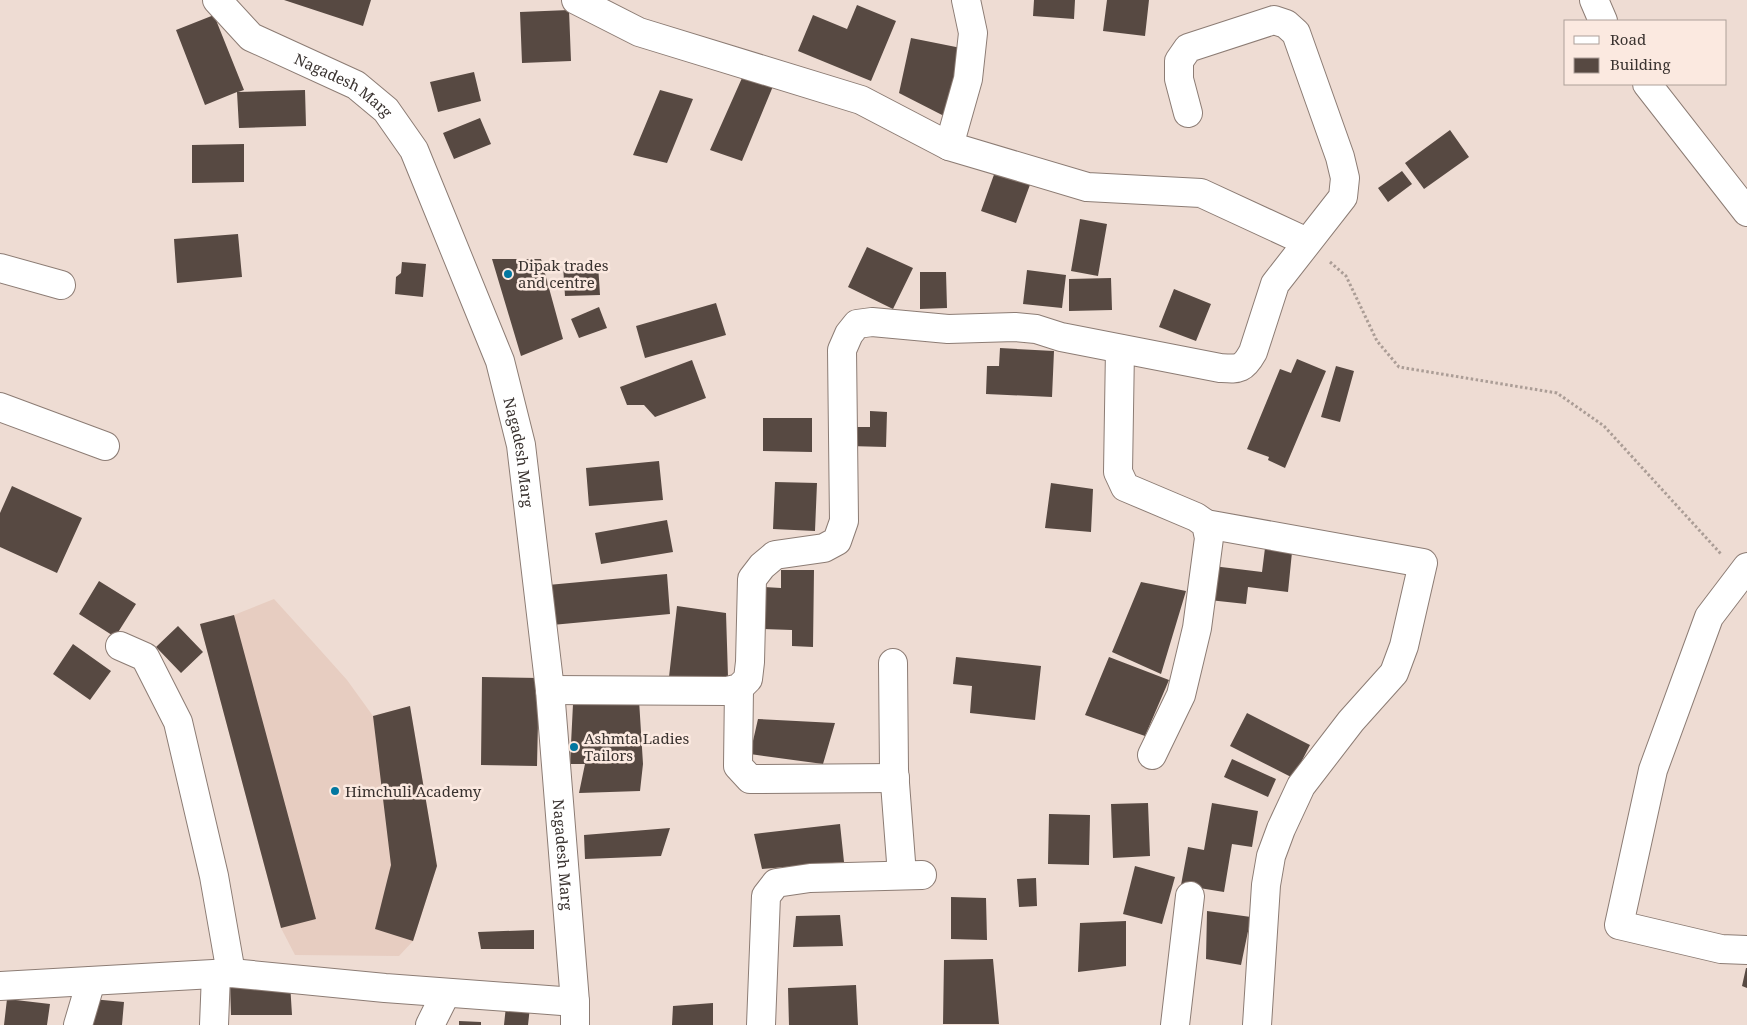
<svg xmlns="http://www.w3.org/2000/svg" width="1747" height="1025" viewBox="0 0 1747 1025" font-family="'Noto Serif',serif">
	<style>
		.built { fill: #e7cdc1 }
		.building { fill: #574942 }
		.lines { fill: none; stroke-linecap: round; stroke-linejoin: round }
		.street-casing { stroke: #8c7c74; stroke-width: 30 }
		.path { stroke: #ab9d96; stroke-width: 3; stroke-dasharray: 2.5 2.5; stroke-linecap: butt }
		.street { stroke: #fff; stroke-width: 28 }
		.poi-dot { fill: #0277a0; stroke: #fbe9e0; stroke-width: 2 }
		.labels { text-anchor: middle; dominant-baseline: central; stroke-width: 5; stroke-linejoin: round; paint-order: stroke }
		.street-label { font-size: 15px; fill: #39322f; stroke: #fbe9e0 }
		.poi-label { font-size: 15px; fill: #39322f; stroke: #fbe9e0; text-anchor: start }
	</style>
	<rect width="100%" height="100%" fill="#eedcd3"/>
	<path class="built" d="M274 599 313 642 347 680 373 716 410 706 437 866 413 941 399 956 295 955 281 928 200 624 234 615Z"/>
	<path class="building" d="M284 0H371L363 26Z
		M1034 0H1075L1074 19 1033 16Z
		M1107 0H1149L1145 36 1103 31Z
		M857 5 896 21 871 81 798 51 813 15 847 29Z
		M569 10 571 61 522 63 520 12Z
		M214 15 244 90 238 92 305 90 306 126 239 128 237 92 205 105 176 30Z
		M911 38 961 48 946 117 899 93Z
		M746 69 776 79 742 161 710 150Z
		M474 72 481 101 438 112 430 82Z
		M660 90 693 99 667 163 633 155Z
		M480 118 491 144 454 159 443 133Z
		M1450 130 1469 157 1424 189 1405 163Z
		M244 144V182L192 183V145Z
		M996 169 1031 182 1016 223 981 211Z
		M1402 171 1412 184 1388 202 1378 188Z
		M1080 219 1107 224 1098 276 1071 271Z
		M238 234 242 277 177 283 174 239Z
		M867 247 913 268 893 309 848 287Z
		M492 259H541L563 339 521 356Z
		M402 262 426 264 423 297 395 294 396 277 401 273Z
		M598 264 600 295 565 296 563 265Z
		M1027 270 1066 275 1062 308 1023 304Z
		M920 272H946L947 308 920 309Z
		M1111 278 1112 310 1069 311V279Z
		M1174 289 1211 304 1196 341 1159 327Z
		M716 303 726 335 645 358 636 326Z
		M599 307 607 328 579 338 571 319Z
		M1000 348 1054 351 1052 397 986 394 987 366H999Z
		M1297 359 1326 371 1285 468 1268 460 1269 457 1247 449 1280 369 1291 373Z
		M692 360 706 398 655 417 644 405H627L620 387Z
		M1336 366 1354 371 1340 422 1321 417Z
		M870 411 887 412 886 447 849 446 850 427H870Z
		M763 418H812V452L763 451Z
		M659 461 663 500 589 506 586 468Z
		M775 482 817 483 815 531 773 529Z
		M1051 483 1093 489 1091 532 1045 528Z
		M12 486 82 518 57 573 0 547V513Z
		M667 520 673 552 601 564 595 533Z
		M1265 548 1292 552 1288 592 1248 587 1246 604 1209 600 1213 566 1262 572Z
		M781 570H814L813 647 792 646V630L763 629 764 587 781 588Z
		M667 574 670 614 552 625 548 585Z
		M99 581 136 604 115 637 79 614Z
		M1141 582 1186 591 1161 674 1112 652Z
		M677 606 726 613 728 677H669Z
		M234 615 316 919 281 928 200 624Z
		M178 626 203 652 181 673 156 647Z
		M73 644 111 671 90 700 53 674Z
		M956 657 1041 666 1035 720 970 713 972 686 953 684Z
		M1109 657 1169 680 1145 736 1085 715Z
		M482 677 539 678 537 766 481 765Z
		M639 700 643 764 640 791 579 793 585 764H570L573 704Z
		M410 706 437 866 413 941 375 929 391 865 373 716Z
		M1247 713 1310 745 1293 778 1230 746Z
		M758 719 835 723 823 764 750 754Z
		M1232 759 1276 779 1268 797 1224 777Z
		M1148 803 1150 856 1113 858 1111 804Z
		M1212 803 1258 811 1252 847 1232 844 1224 892 1181 885 1188 847 1204 850Z
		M1049 814 1090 815 1089 865 1048 864Z
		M840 824 844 862 762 869 754 834Z
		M670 828 661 856 585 859 584 835Z
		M1135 866 1175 877 1162 924 1123 914Z
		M1036 878 1037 906 1019 907 1017 879Z
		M951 897 986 898 987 940 951 939Z
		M1207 911 1251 917 1241 965 1206 959Z
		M840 915 843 946 793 947 796 916Z
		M1126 921V966L1078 972 1080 923Z
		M534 930V949H481L478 932Z
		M993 959 999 1024H943L944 960Z
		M1746 968H1747V988L1742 986Z
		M290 983 292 1015H231L230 984Z
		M856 985 858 1025H789L788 988Z
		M7 999 50 1004 47 1025H4Z
		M92 999 124 1002 122 1025H88Z
		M713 1003V1025H672L673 1006Z
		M506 1006 530 1007 528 1025H504Z
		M459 1021 481 1022V1025H459Z"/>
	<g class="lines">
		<g class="street-casing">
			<g id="street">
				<path id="s1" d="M217 0 251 37 356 85 386 110 414 150 500 361 521 445 550 690 575 1002V1025"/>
				<path d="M576 0 639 32 861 100 949 146 1087 187 1201 193 1307 242"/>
				<path d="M1594 0 1603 21"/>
				<path d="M1647 84 1747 212"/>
				<path d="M949 146 968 79 973 33 966 0"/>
				<path d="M0 268 61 285"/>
				<path d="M1120 349 1118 472 1125 487 1196 517 1206 524 1209 538 1197 628 1181 695 1152 755"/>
				<path d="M0 407 105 446"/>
				<path d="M1206 524 1423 563 1404 646 1394 673 1351 721 1301 786 1281 829 1271 856 1266 885 1257 1025"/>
				<path d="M1747 567 1709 617 1653 770 1619 925 1721 949 1747 950"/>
				<path d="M120 646 145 657 178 722 214 876 231 973"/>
				<path d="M893 663 894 770 902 875"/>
				<path d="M739 688 738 766 750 779 895 778"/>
				<path d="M550 690 727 691 739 688 748 679 750 662 752 579 762 566 775 555 824 548 837 541 844 521 842 350 849 334 857 324 872 322 948 329 1015 327 1036 329 1061 337 1220 368C1239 369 1243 370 1253 352L1275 284 1343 197 1345 178 1340 157 1296 33 1286 24 1274 20 1188 48 1179 61V79L1188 113"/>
				<path d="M0 986 231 973 385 988 575 1002"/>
				<path d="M78 1025 91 981"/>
				<path d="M214 1025 216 974"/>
				<path d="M430 1025 446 993"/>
				<path d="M761 1025 766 896 776 883 810 878 922 875"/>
				<path d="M1175 1025 1190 896"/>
			</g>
		</g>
		<path class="path" d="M1330 262 1346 276 1377 341 1399 367 1557 393 1604 426 1721 554"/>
		<use href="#street" class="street"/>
	</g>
	<g class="poi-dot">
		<circle cx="508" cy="274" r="5"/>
		<circle cx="574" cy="747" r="5"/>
		<circle cx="335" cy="791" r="5"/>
	</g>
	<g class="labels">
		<g class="street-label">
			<text stroke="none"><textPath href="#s1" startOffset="155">Nagadesh Marg</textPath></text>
			<text stroke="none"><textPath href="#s1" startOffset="575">Nagadesh Marg</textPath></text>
			<text stroke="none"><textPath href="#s1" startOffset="980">Nagadesh Marg</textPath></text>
		</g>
		<g class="poi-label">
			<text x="518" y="265">Dipak trades<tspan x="518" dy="17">and centre</tspan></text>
			<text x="584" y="738">Ashmta Ladies<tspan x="584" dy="17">Tailors</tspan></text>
			<text x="345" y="791">Himchuli Academy</text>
		</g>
	</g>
	<rect x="1564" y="20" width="162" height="65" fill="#fbe9e0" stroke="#ada099"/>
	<rect x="1574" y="36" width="25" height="8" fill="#ffffff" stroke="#ada099"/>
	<text x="1610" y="45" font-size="15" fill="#39322f">Road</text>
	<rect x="1574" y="58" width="25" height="15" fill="#574942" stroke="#ada099"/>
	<text x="1610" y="70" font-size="15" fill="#39322f">Building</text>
</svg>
